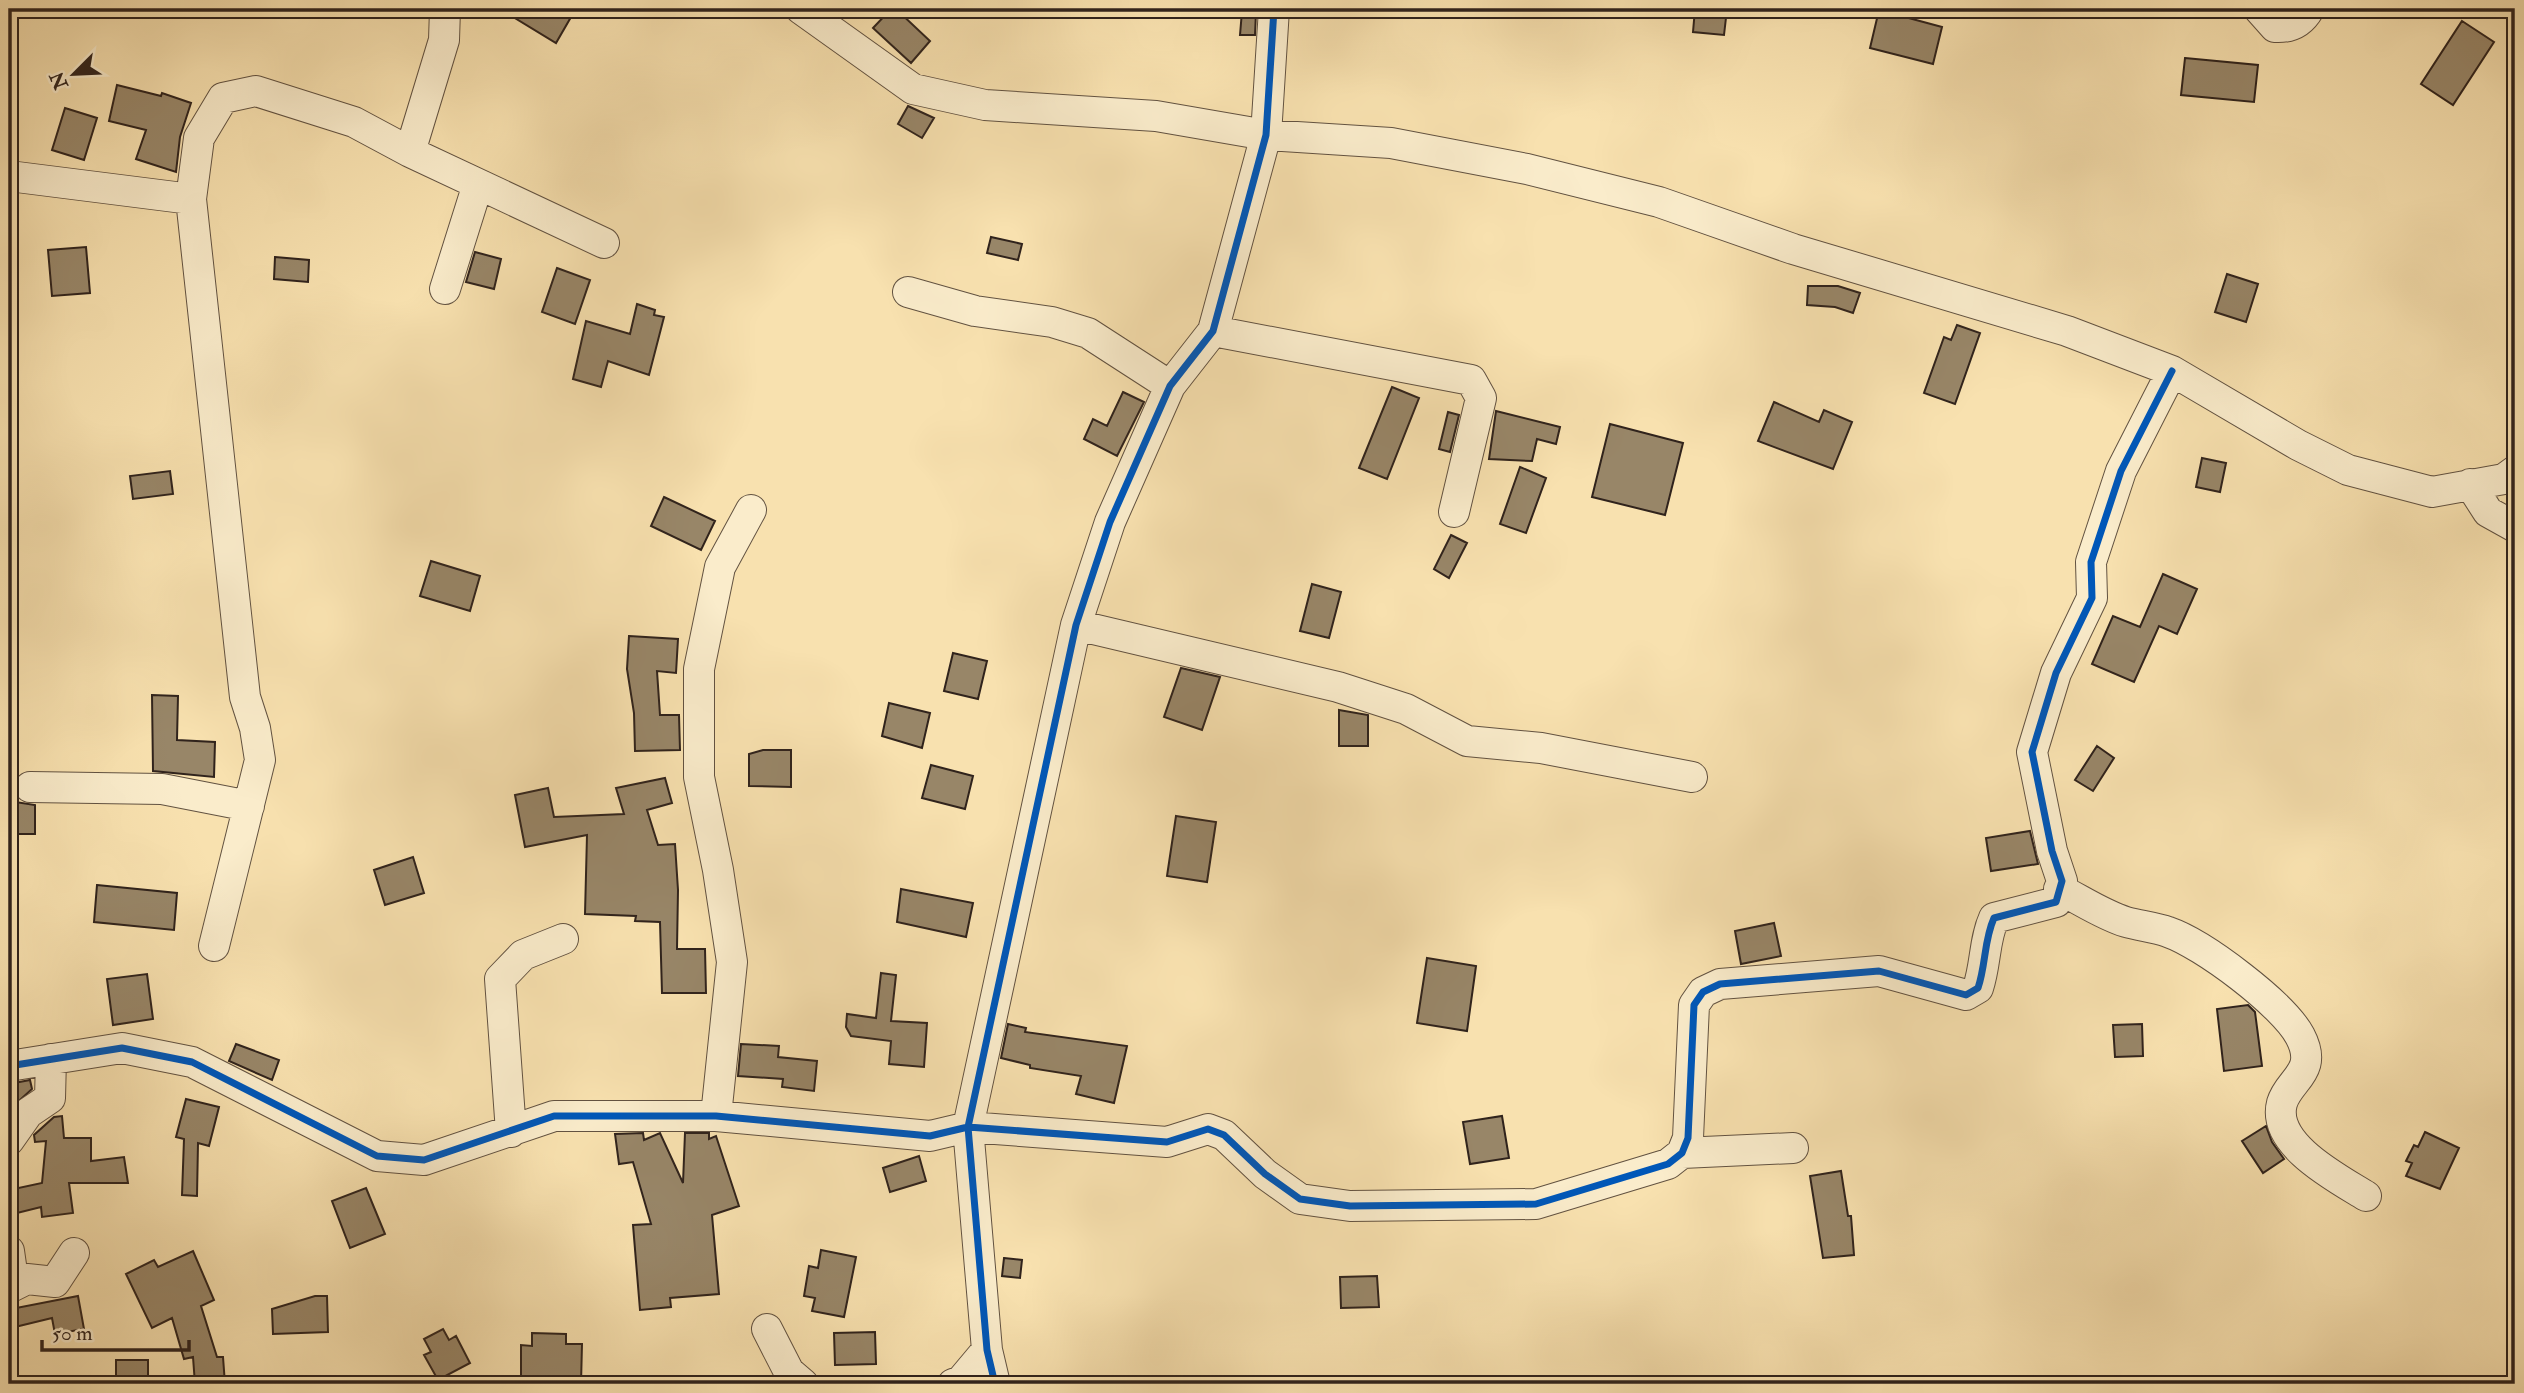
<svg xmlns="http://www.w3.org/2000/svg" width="2524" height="1393" viewBox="0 0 2524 1393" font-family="'IM FELL Double Pica',serif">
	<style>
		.building { fill: #988668; stroke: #30231c; stroke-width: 2 }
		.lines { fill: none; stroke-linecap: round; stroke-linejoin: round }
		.minor-casing { stroke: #625241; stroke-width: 32 }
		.minor { stroke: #faeccb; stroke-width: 30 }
		.cycleway-casing { stroke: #faeccb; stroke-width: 11 }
		.cycleway { stroke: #0057b8; stroke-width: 7 }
	</style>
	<rect width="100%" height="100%" fill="#f8e1af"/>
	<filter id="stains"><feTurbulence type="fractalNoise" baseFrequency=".00286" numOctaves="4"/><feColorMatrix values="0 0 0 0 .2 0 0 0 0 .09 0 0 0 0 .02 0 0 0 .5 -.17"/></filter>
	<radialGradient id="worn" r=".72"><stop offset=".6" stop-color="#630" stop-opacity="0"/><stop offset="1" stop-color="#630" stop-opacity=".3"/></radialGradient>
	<path class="building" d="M500 9H558L571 17 556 43Z
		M891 9H896L930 41 911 63 873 28Z
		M1695 9H1727L1724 35 1693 32Z
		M1879 10 1942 27 1933 64 1870 48Z
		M1242 11 1256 12 1255 35H1240Z
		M2462 21 2494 42 2453 105 2421 84Z
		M2185 58 2258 65 2254 102 2181 95Z
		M117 85 161 96 162 93 191 103 180 137 176 172 136 159 146 130 109 121Z
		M908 106 934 118 922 138 898 124Z
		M65 108 97 118 84 160 52 150Z
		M991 237 1022 244 1018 260 987 253Z
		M86 247 90 293 52 296 48 250Z
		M475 252 501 259 494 289 466 282Z
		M275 257 309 260 308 282 274 279Z
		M557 268 590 280 575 324 542 312Z
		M2227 274 2258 284 2246 322 2215 312Z
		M1808 286H1838L1860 293 1853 313 1835 307 1807 305Z
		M637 304 655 310 654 315 664 317 649 375 608 361 601 387 573 379 586 321 630 334Z
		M1957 325 1980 333 1955 404 1924 393 1944 337 1951 340Z
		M1392 387 1419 398 1387 479 1359 468Z
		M1123 392 1144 402 1117 456 1084 439 1093 419 1107 426Z
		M1774 402 1819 422 1824 410 1852 422 1833 469 1758 441Z
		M1496 411 1560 427 1556 444 1537 439 1532 461 1489 459Z
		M1448 412 1459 415 1450 452 1439 449Z
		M1610 424 1683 443 1665 515 1592 497Z
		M2202 458 2226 463 2220 492 2196 487Z
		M1520 467 1546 478 1526 533 1500 524Z
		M170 471 173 494 133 499 130 476Z
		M664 497 715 521 701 550 651 526Z
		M1451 535 1467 543 1449 578 1434 569Z
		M431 561 480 576 470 611 420 596Z
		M2163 574 2197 589 2177 634 2159 626 2134 682 2092 664 2113 616 2140 627Z
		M1312 584 1341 592 1329 638 1300 631Z
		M629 636 678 639 676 673 657 671 660 715H679L680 750 635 751 634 713 627 669Z
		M953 653 987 661 978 699 944 691Z
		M1181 668 1220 677 1202 730 1164 717Z
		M152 695 178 696 177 740 215 742 214 777 153 771Z
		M889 703 930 713 922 748 882 736Z
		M1339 710 1368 715V746H1339Z
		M2097 746 2114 758 2093 791 2075 780Z
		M763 750H791V787L749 786V754Z
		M931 765 973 776 965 809 922 798Z
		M665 778 672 803 647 810 658 845 675 844 678 890 677 949H705L706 993H662L660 922 635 921 636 916 585 914 587 835 525 847 515 795 548 788 554 817 624 814 616 788Z
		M9 801 35 805V834H9Z
		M1176 816 1216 822 1207 882 1167 876Z
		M2030 831 2038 864 1991 871 1986 838Z
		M413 857 424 893 385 905 374 870Z
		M97 885 177 893 174 930 94 922Z
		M901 889 973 903 966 937 897 922Z
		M1774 923 1781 956 1741 964 1735 931Z
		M1427 958 1476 966 1467 1031 1417 1023Z
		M881 973 896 975 891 1021 927 1023 924 1067 889 1064 891 1041 851 1036 846 1027 847 1014 876 1018Z
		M147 974 153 1019 113 1025 107 979Z
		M2248 1005 2255 1012 2262 1066 2224 1071 2217 1009Z
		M1008 1024 1026 1028 1025 1032 1127 1046 1114 1103 1076 1094 1081 1076 1030 1068V1065L1001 1058Z
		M2142 1024 2143 1056 2115 1057 2113 1025Z
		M236 1044 279 1060 272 1080 229 1061Z
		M741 1044 779 1046 778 1057 817 1061 814 1091 782 1087 783 1079 738 1076Z
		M30 1080 32 1089 9 1110V1084Z
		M186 1099 219 1107 209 1146 198 1143 197 1196 182 1195 184 1139 176 1137Z
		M62 1116 64 1138H91V1161L124 1157 128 1183H69L73 1213 42 1217 41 1207 9 1215V1190L42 1183 46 1141 35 1142 34 1135 54 1117Z
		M1502 1116 1509 1158 1470 1164 1463 1122Z
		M2266 1126 2272 1142 2284 1159 2263 1173 2242 1141Z
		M2425 1132 2459 1148 2440 1189 2406 1176 2412 1163 2406 1161 2414 1145 2418 1147Z
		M643 1133 644 1140 660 1133 683 1183 685 1133H709V1139L716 1136 739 1206 712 1215 719 1294 670 1298 671 1307 640 1310 633 1225 651 1224 633 1162 619 1164 615 1134Z
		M919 1156 926 1181 890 1192 883 1168Z
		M1841 1171 1848 1216H1851L1854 1255 1823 1258 1810 1176Z
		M366 1188 385 1234 350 1248 332 1201Z
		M821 1250 856 1257 844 1317 812 1311 815 1298 804 1296 809 1266 818 1268Z
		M193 1251 214 1300 201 1306 217 1357H223L225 1384H195L193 1357 184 1359 172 1318 152 1328 126 1274 154 1260 158 1267Z
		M1004 1258 1022 1260 1020 1278 1002 1276Z
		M1377 1276 1379 1307 1341 1308 1340 1277Z
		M78 1296 84 1329 55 1334 52 1318 15 1327 11 1309Z
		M315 1296H327L328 1332 273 1334 272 1309Z
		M443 1329 449 1340 456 1336 470 1363 438 1380 424 1355 431 1352 424 1339Z
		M875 1332 876 1364 835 1365 834 1333Z
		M532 1333 566 1334V1344H582L581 1384H521V1345L532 1346Z
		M116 1360H148V1384H116Z"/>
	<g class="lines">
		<g class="minor-casing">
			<path id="minor" d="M801 9 913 89 985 105 1156 116 1266 135 1391 143 1527 169 1659 202 1793 249 2067 331 2172 371 2298 445 2348 470 2432 492 2504 479 2515 471
				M2259 9 2275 27C2291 28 2301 23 2309 9
				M410 152 604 243
				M9 176 191 199
				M445 289 478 184
				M908 292 975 311 1052 322 1088 333 1170 386
				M1213 331 1471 380 1481 398 1454 512
				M2470 484 2488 512 2515 527
				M1076 625 1338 687 1406 709 1467 741 1541 748 1692 777
				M30 787 162 789 249 806
				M2059 889C2081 900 2103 915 2126 922 2140 926 2155 927 2168 932 2203 944 2283 1004 2300 1036 2319 1072 2289 1079 2282 1103 2271 1144 2337 1178 2366 1196
				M214 946 260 760 255 728 245 697 191 199 199 138 223 98 256 91 354 122 410 152 444 40 445 9
				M9 1066 122 1048 192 1062 377 1156 424 1160 554 1116H716L930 1136 968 1127 1076 625 1110 522 1170 386 1213 331 1266 135 1274 9
				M716 1116 732 962 718 870 699 777V669L720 567 751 510
				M511 1132 500 979 523 955 563 939
				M9 1140 28 1113 50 1098 51 1059
				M1682 1153 1793 1148
				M9 1251 13 1279 9 1284
				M9 1288 27 1279 55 1282 74 1253
				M767 1329 789 1372 803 1384
				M953 1384 961 1381 987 1350
				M995 1384 987 1350 968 1127 1167 1142 1208 1129 1224 1135 1265 1174 1300 1199 1350 1206 1536 1204 1668 1164 1682 1153 1688 1138 1694 1005 1703 992 1720 984 1879 971 1966 995 1978 988C1986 964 1984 940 1994 918L2056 902 2062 881 2052 851 2032 752 2056 673 2092 598 2091 562 2121 471 2172 371"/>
		</g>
		<use href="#minor" class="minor"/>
		<g class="cycleway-casing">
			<path id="cycleway" d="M9 1066 122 1048 192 1062 377 1156 424 1160 554 1116H716L930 1136 968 1127 1076 625 1110 522 1170 386 1213 331 1266 135 1274 9
				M995 1384 987 1350 968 1127 1167 1142 1208 1129 1224 1135 1265 1174 1300 1199 1350 1206 1536 1204 1668 1164 1682 1153 1688 1138 1694 1005 1703 992 1720 984 1879 971 1966 995 1978 988C1986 964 1984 940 1994 918L2056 902 2062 881 2052 851 2032 752 2056 673 2092 598 2091 562 2121 471 2172 371"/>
		</g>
		<use href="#cycleway" class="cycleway"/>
	</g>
	<rect width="2524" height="1393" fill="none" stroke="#f8e1af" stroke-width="35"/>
	<rect x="10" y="10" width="2503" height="1372" fill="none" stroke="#30231c" stroke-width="3.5"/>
	<rect x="18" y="18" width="2489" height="1358" fill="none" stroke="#30231c" stroke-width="2"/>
	<g transform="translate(74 74) rotate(246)" stroke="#faeccb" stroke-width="5" paint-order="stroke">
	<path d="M0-5L12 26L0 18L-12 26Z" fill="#30231c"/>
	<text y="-10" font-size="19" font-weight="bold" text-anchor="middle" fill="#30231c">N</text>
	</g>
	<path d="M42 1340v10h147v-10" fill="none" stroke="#30231c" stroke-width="3.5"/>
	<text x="52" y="1340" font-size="21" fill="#30231c" stroke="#faeccb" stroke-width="5" paint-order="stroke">50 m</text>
	<rect width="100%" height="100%" filter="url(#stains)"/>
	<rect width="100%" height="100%" fill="url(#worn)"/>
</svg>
